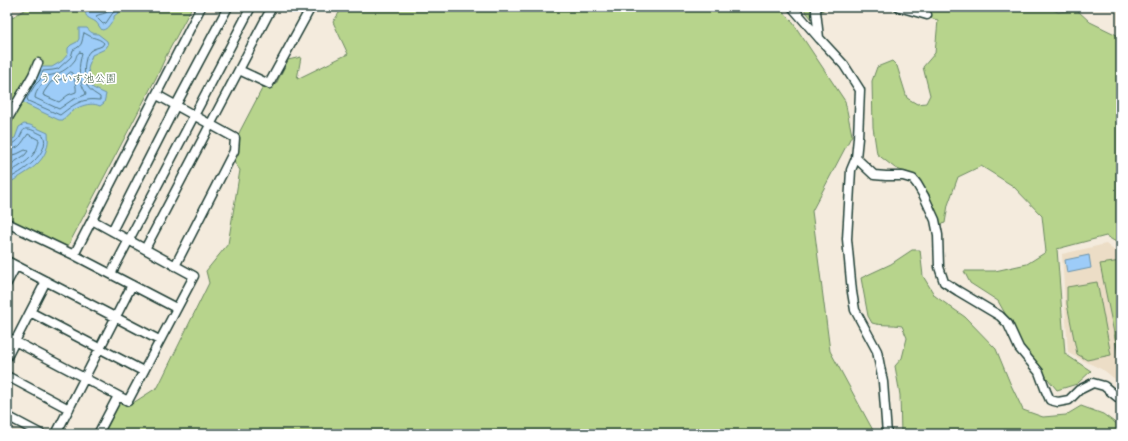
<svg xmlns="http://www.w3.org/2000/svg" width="1128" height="441" viewBox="0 0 1128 441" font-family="Mali,'Klee One',sans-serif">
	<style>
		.built { fill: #ecddc6 }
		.green { fill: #b7d48c; stroke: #6b8860 }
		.water { fill: #9dccf8; stroke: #6b93aa }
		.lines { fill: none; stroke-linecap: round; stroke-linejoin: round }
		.shore { stroke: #517682; stroke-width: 1 }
		.minor-casing { stroke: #1f3d34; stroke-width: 11 }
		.minor { stroke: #fff; stroke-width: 8 }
		.labels { text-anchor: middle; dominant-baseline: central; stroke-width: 3.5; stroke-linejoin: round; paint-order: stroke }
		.park-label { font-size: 11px; fill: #45634a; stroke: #fff }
	</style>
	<rect width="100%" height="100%" fill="#f4ebdd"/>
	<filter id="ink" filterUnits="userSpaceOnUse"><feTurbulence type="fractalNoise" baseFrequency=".025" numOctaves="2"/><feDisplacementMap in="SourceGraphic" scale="8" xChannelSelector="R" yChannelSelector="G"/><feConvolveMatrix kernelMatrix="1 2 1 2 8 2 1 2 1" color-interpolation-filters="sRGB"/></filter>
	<g filter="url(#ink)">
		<path class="built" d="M1106 244 1121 256V384L1105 371 1068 353 1062 254Z"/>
		<path class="green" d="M30 7H192L166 56 158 74 68 246 64 247 42 235 7 218V74L9 73 7 66V20Z
			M343 7H779L791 20 845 101 852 135 812 211 830 351 875 434H104L119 404 133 403 158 387 209 283 206 271 228 244 240 170 233 161 239 133 263 87 276 84 288 60 301 57 297 79 348 54 333 22Z
			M802 7H827L812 19Z
			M881 7H1048L1058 12 1077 10 1090 22 1121 37V245L1106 236 1057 249 1065 354 1091 371 1077 384 1057 390 1029 356 998 301 970 283 964 271H995L1027 264 1046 252 1042 216 1013 186 981 166 958 177 948 205 945 223 938 225 929 194 914 176 895 168 877 154 873 127 872 81 877 67 892 61 897 66 907 98 917 104 926 103 930 95 923 67 935 53 938 20Z
			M912 250H920L923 276 935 296 965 317 996 349 1010 383 1023 410 1043 417 1066 415 1081 406 1103 414 1121 427V434H901L900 395 895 366 902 358 907 338 902 326C892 324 882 326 872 323L868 316 861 278 891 264Z
			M1121 261V352L1118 353 1100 264Z
			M1097 282 1111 355 1087 360 1077 354 1067 304V287Z"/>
		<path class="water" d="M107 7H128L122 10 114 16V20C109 23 109 29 102 30 100 28 98 24 96 22 90 18 84 18 86 10L89 8C96 11 101 11 107 7Z
			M79 28H87C90 32 93 34 98 34L107 41 108 45 105 49 92 55 88 69 91 84 93 88 106 94 104 103 100 106C88 100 70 110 63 120H59L27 105 23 102C23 92 32 85 37 77 39 74 39 70 40 67H52L62 61 68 54V48L71 45 77 42 79 39Z
			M24 124 30 125 48 133C51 161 29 171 9 183L7 181V141L15 138 19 127Z
			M1089 255 1091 268 1067 273 1065 260Z"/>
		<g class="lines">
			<path class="shore" d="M109 7C109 15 101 13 96 16L97 18 103 24 106 23 112 14 119 7
				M84 33C87 34 89 36 92 37 97 39 100 39 104 43L102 46C98 48 94 48 90 51 83 57 83 79 88 87 91 92 96 94 100 97V100C96 100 92 99 88 100 77 101 68 109 60 115L28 101 27 98 35 85 40 80 43 71 53 70 58 69 71 57 73 50C84 45 81 42 84 33Z
				M80 52 82 54C78 66 78 81 86 93L85 95 72 100 59 109 35 98C35 90 44 84 47 76 60 74 67 70 75 60 77 56 76 54 80 52Z
				M71 72 73 73C74 77 77 89 76 92L68 95 59 102 43 95 44 92 51 82 62 79Z
				M7 145C24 144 19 127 28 129 32 129 38 133 43 135 52 152 21 174 7 179
				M7 150C20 149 21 144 28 134L39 140C37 158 21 165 7 174
				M7 156 17 154 25 150 28 151 25 155 7 167"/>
			<g class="minor-casing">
				<path id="minor" d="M792 7 819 38 844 65 860 90 858 138 856 158 851 170 847 239 852 292 855 310 877 351 883 382 887 434
					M817 7 816 11 819 38
					M899 7 927 15
					M239 70 269 84 311 7
					M157 95 235 138 234 151 175 266
					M7 120 33 75 38 63
					M856 158 874 175 886 176H903L913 179 917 184 924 196 935 220 938 235 939 267 944 282 958 291 1000 316 1008 324 1019 348 1039 372 1046 391 1050 400 1058 402 1069 400 1079 390 1093 383 1104 386 1121 400
					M7 223 74 255 201 7
					M112 231 176 105 228 7
					M145 249 272 7
					M74 255 176 308
					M7 261 159 340
					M111 274 251 7
					M7 283 16 266
					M30 312 143 371
					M7 337 128 401 194 276 92 220
					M7 357 46 281
					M7 376 69 409
					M7 416 41 434
					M56 434 132 285
					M98 434 118 396"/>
			</g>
			<use href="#minor" class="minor"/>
		</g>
	</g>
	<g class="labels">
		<g class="park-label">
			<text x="78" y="77">うぐいす池公園</text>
		</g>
	</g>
	<rect width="1128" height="441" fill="none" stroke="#fff" stroke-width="24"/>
	<rect x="12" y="12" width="1104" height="417" fill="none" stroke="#1f3d34" stroke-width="1.5" filter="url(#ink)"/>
</svg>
